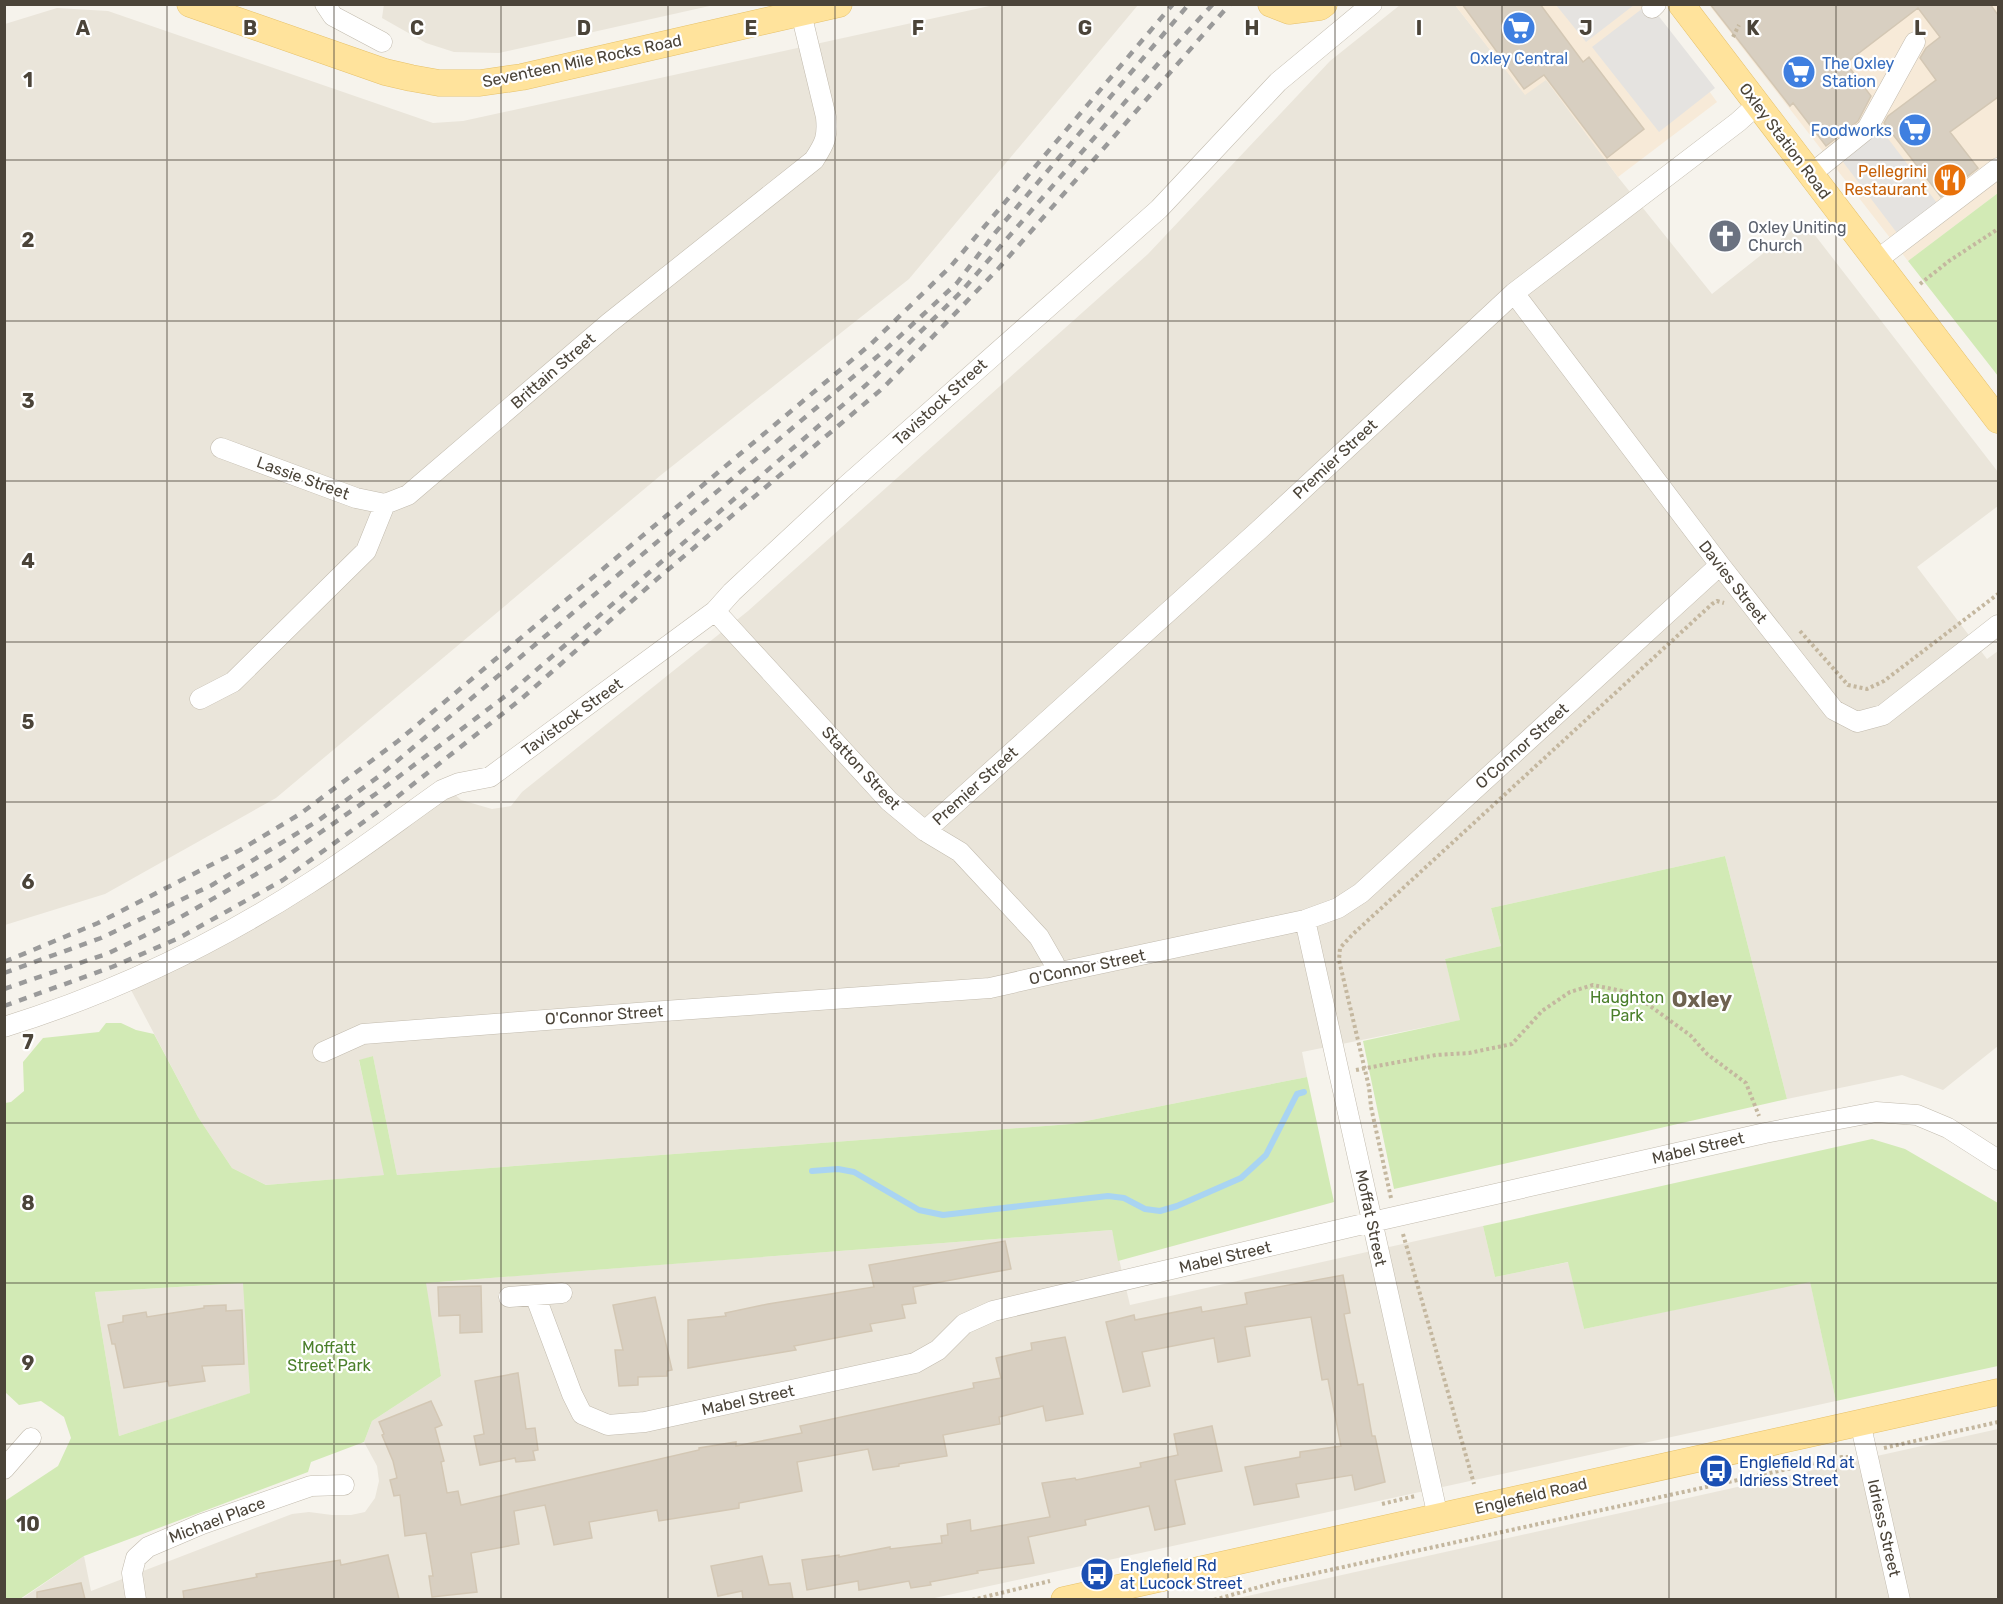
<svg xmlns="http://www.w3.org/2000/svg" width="2003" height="1604" viewBox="0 0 2003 1604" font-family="Rubik,sans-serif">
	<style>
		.residential { fill: #eae5da }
		.commercial { fill: #f7ead8 }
		.green { fill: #d2eab5; fill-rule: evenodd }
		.parking { fill: #e5e3e0 }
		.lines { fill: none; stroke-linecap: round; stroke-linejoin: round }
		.stream { stroke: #a9d4f2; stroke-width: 6 }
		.building { fill: #d8cfc1; stroke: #d3c7b4; stroke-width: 1.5 }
		.minor-casing { stroke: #c2bbae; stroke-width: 21 }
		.major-casing { stroke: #e6c16a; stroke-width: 27 }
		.path { stroke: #c4b79f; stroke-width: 4; stroke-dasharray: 3 3; stroke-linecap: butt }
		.minor { stroke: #fff; stroke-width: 20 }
		.major { stroke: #ffe39c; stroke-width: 26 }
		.rail { stroke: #9a9a9a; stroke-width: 4.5; stroke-dasharray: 8 8; stroke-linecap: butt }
		.grid { fill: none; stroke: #4b4439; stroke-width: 1.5; stroke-opacity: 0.55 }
		.labels { text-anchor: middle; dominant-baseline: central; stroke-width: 4.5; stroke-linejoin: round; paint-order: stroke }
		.shop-label { font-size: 16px; fill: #366cbe; stroke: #fff }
		.street-label { font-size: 16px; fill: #4b4439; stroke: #fff }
		.food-label { font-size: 16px; fill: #c56008; stroke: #fff; text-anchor: end }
		.worship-label { font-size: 16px; fill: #5b616d; stroke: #fff; text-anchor: start }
		.park-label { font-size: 16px; fill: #4a7f2a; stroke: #fff }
		.transit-label { font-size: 16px; fill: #164399; stroke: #fff; text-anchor: start }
		.district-label { font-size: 22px; font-weight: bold; fill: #6e6250; stroke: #fff }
		.grid-label { font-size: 20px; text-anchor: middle; font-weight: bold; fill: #4b4439; stroke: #fff; stroke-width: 4.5; stroke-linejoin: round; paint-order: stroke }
	</style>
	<rect width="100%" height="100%" fill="#f6f3ec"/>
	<path class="residential" d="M384 4H714V5L499 53 454 52 426 43 382 18Z
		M994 5H1138L909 279 661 475 276 798 105 894 5 925V24L57 8 108 11 433 123 463 121Z
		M1400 5H1455L1525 94 1546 79 1618 177 1712 294 1804 221 1998 472V506L1917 567 1987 659 1998 651V1046L1943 1090 1902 1075 1787 1099 1725 856 1491 908 1501 946 1445 959 1461 1020 1302 1052 1307 1077 1071 1124 397 1175 373 1056 359 1061 385 1175 266 1185 232 1168 198 1117 131 990 452 792 461 800 492 809 511 806 522 792 748 611 1148 254 1330 61Z
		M1483 1226 1495 1277 1569 1262 1584 1329 1810 1281 1836 1401 930 1599 20 1600 84 1556 91 1591 292 1514 309 1512 332 1515H351L365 1512 375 1498 379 1481 377 1466 364 1442 372 1421 441 1376 425 1283 1112 1230 1130 1305Z
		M244 1283 251 1393 119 1436 95 1292Z
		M1998 1429V1599H1234Z"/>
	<path class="commercial" d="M1455 5H1647L1717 102 1618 177 1546 80 1525 95Z
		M1709 5H1998V193L1908 261Z"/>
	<path class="green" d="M1998 193V376L1908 261Z
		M1725 856 1787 1099 1394 1189 1363 1041 1460 1020 1445 959 1501 946 1491 908Z
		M106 1023H121L136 1030 154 1034 198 1117 232 1168 266 1185 384 1175 359 1060 373 1056 397 1175 1071 1124 1307 1077 1334 1202 1118 1261 1112 1230 426 1283 441 1376 372 1421 364 1442 311 1462 308 1472 84 1556 20 1599H5V1501L58 1466 71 1438 64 1417 41 1401 19 1405 5 1392V1103L11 1102 24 1091 23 1062 43 1038 99 1032ZM243 1283 250 1393 119 1436 95 1292Z
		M1872 1139 1905 1149 1998 1203V1366L1836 1401 1810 1282 1584 1329 1568 1262 1495 1277 1483 1226Z"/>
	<path class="parking" d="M1556 5H1634L1586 42Z
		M1647 5H1650L1715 88 1659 132 1592 47Z
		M1880 128 1937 203 1897 233 1840 158Z"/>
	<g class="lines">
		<path class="stream" d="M812 1171 838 1169 854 1172 919 1210 943 1215 1108 1196 1124 1198 1145 1209 1160 1211 1177 1206 1241 1178 1266 1155 1297 1094 1304 1092"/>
	</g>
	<path class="building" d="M1462 4H1540L1583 62 1589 57 1644 129 1607 158 1544 75 1524 89Z
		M1710 4H1990L1998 15V97L1950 132 1978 168 1941 197 1884 123 1888 116 1936 80 1920 58 1926 48 1940 37 1918 8 1846 63 1871 96 1858 121 1826 146 1793 103 1790 106Z
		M1005 1241 1011 1269 913 1287 916 1303 902 1305 905 1318 870 1324 872 1331 794 1346 796 1350 688 1368V1320L726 1316 725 1313 768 1304 874 1287 869 1265Z
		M1343 1275 1350 1313 1344 1314 1358 1385 1363 1384 1372 1436H1375L1385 1482 1355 1490 1352 1475 1296 1484 1299 1497 1254 1505 1245 1467 1300 1457V1452L1341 1446 1328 1379 1322 1380 1311 1317 1245 1327 1250 1356 1218 1362 1214 1338 1142 1352 1150 1386 1123 1392 1106 1322 1134 1315 1135 1320 1201 1307 1202 1312 1247 1304 1245 1293Z
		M481 1286 482 1332 460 1333V1315L439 1316 438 1287Z
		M655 1297 672 1370 667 1371V1376L638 1377V1385L619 1386 615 1350H623L613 1305Z
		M226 1305V1311L242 1310 244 1364 202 1366 205 1381 169 1386 168 1381 124 1388 115 1344H112L108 1325 123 1322V1316L146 1312 147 1317 204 1308V1306Z
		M1065 1337 1083 1414 1046 1421 1043 1406 999 1417 1000 1424 943 1435 947 1456 899 1464V1466L873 1470 868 1449 797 1462 802 1491 739 1503V1508L659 1521 657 1510 589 1522 592 1538 554 1545 545 1505 514 1511 519 1544 471 1553 477 1592 432 1597 429 1576H433L426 1533 405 1536 400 1495 394 1496 390 1480 397 1478 393 1461 382 1435 384 1434 379 1422 431 1401 442 1425 435 1428 444 1461 441 1462 447 1493 458 1491 461 1505 699 1450V1448L736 1442V1446L802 1433 800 1426 974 1388 973 1383 1001 1378 996 1358 1032 1350 1031 1343Z
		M518 1373 526 1429 535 1428 538 1450 533 1451 535 1460 516 1462 515 1458 480 1465 474 1436 484 1434 475 1381Z
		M1212 1426 1222 1471 1175 1480 1185 1524 1155 1530 1149 1506 1085 1520 1086 1525 1028 1537 1034 1563 977 1571 978 1573 930 1582 931 1585 911 1588 909 1581 859 1590 858 1581 807 1590 802 1560 839 1555V1557L890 1547V1549L942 1543 941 1536 948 1535 947 1524 970 1520 971 1531 1050 1517 1042 1483 1075 1478 1076 1480 1141 1467 1140 1463 1178 1455 1174 1434Z
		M388 1555 399 1599H184L183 1591 257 1577 256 1574 340 1560 341 1565Z
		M762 1556 769 1585 790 1583 793 1599H743L742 1591 718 1596 711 1566Z
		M81 1583 85 1599H37V1592Z"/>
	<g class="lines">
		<g class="minor-casing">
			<path id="minor" d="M325 4 333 16 382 42
				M1652 8 1656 4
				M1811 174 1867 129 1915 42
				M1877 260 1998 168
				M1514 293 1720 565 1834 710 1857 722 1883 715 1998 625
				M221 448 356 498 385 504
				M715 611 889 801 925 831 960 852 1039 937 1054 963 1056 973
				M200 699 233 682 366 551 385 504 408 495 609 323 814 160C825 143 828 137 826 117L801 13
				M925 831 1258 531 1514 293 1738 122 1758 104
				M1305 920 1438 1517
				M4 1027C114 993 212 946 308 884 354 855 398 821 442 790L459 783 490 777 715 611 732 592 846 486 1159 209 1278 82 1372 4
				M323 1052 363 1034 650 1012 990 988 1056 973 1305 920 1338 908 1361 893 1720 565
				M535 1295 572 1394 582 1414 608 1425 645 1422 915 1363 938 1350 964 1324 993 1311 1372 1222 1765 1133 1876 1112 1917 1115 1948 1128 1998 1160
				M509 1297 562 1293
				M1860 1422 1900 1600
				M4 1469 31 1438
				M136 1600 132 1573 136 1558 148 1547 202 1524 311 1486 344 1485"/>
		</g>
		<g class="major-casing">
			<path id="major" d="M190 4 385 72 411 78 439 83H480L522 77 839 4
				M1271 4 1289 11 1320 7 1324 4
				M1681 4 1998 420
				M1064 1600 1998 1392"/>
		</g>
		<path class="path" d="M1733 37 1739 25
			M1920 284 1949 261 1998 229
			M1800 631 1848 685 1867 689 1884 681 1998 594
			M1356 1070 1436 1055 1469 1053 1512 1044 1542 1011 1570 992 1593 985 1632 993 1690 1035 1707 1054 1746 1083 1759 1116
			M1391 1198 1371 1107 1369 1087 1339 960 1340 948 1352 935 1712 604 1717 601 1724 603
			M1403 1234 1474 1484
			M1884 1448 1998 1422
			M1382 1504 1415 1496
			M972 1600 1050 1581
			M1214 1600 1280 1581 1842 1457H1848"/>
		<use href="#minor" class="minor"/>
		<use href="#major" class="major"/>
		<path class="rail" d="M4 962 98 923 240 850 300 814 398 741 871 344 951 266 1173 4
			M4 973 101 938 212 885 319 820 378 777 885 350 957 283 995 233 1189 4
			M4 989 109 953 172 922 281 860 377 793 512 691 866 385 961 292 1164 57 1213 4
			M4 1006 112 967 179 938 283 880 383 808 520 700 657 579 883 388 998 269 1230 4"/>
	</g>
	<path class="grid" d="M167 4V1600M334 4V1600M501 4V1600M668 4V1600M835 4V1600M1002 4V1600M1168 4V1600M1335 4V1600M1502 4V1600M1669 4V1600M1836 4V1600M4 160H1998M4 321H1998M4 481H1998M4 642H1998M4 802H1998M4 962H1998M4 1123H1998M4 1283H1998M4 1444H1998"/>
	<defs>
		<g id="supermarket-disc" transform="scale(1.725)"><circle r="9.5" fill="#3f7fe0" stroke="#fff"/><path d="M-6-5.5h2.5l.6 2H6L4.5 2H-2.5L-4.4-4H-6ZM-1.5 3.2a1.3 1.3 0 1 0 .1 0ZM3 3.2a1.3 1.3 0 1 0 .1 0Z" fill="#fff"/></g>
		<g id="restaurant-disc" transform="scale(1.725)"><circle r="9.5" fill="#e8710a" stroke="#fff"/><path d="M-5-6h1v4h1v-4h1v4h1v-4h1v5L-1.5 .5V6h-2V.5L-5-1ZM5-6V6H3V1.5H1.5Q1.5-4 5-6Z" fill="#fff"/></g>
		<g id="church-disc" transform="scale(1.725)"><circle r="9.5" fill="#6b7280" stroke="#fff"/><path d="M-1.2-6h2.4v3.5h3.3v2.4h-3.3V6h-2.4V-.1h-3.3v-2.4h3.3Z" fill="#fff"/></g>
		<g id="bus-disc" transform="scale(1.725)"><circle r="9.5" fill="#1a4fb4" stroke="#fff"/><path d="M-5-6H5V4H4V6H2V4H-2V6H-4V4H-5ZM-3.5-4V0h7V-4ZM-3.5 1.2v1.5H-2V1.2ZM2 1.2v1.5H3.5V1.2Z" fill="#fff"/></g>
	</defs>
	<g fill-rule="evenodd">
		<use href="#supermarket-disc" x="1519" y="28"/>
		<use href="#supermarket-disc" x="1799" y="72"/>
		<use href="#supermarket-disc" x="1915" y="130"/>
		<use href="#restaurant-disc" x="1950" y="180"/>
		<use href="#church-disc" x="1725" y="236"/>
		<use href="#bus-disc" x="1716" y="1471"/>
		<use href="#bus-disc" x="1097" y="1574"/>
	</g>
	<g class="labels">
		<g class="shop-label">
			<text x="1519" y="58">Oxley Central</text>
			<text x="1822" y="63" text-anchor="start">The Oxley<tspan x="1822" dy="18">Station</tspan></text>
			<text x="1892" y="130" text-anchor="end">Foodworks</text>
		</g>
		<g class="street-label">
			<text transform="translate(582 61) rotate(-12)">Seventeen Mile Rocks Road</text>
			<text transform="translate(1785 141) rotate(53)">Oxley Station Road</text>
			<text transform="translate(553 371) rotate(-41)">Brittain Street</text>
			<text transform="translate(940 402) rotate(-42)">Tavistock Street</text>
			<text transform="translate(1335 459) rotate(-43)">Premier Street</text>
			<text transform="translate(303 478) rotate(20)">Lassie Street</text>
			<text transform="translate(1733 582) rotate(52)">Davies Street</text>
			<text transform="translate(572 717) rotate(-36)">Tavistock Street</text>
			<text transform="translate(1522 746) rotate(-42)">O'Connor Street</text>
			<text transform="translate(861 768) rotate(47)">Statton Street</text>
			<text transform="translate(975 786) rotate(-42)">Premier Street</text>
			<text transform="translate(1087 967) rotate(-12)">O'Connor Street</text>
			<text transform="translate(604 1015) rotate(-4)">O'Connor Street</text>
			<text transform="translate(1698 1148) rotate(-13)">Mabel Street</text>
			<text transform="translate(1371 1218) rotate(78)">Moffat Street</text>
			<text transform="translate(1225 1257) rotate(-13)">Mabel Street</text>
			<text transform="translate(748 1400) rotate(-12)">Mabel Street</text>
			<text transform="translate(1531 1496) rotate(-13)">Englefield Road</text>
			<text transform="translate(217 1520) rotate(-21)">Michael Place</text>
			<text transform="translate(1884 1528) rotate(77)">Idriess Street</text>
		</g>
		<g class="food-label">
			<text x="1927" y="171">Pellegrini<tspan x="1927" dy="18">Restaurant</tspan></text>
		</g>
		<g class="worship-label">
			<text x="1748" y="227">Oxley Uniting<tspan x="1748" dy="18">Church</tspan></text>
		</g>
		<g class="park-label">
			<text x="1627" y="997">Haughton<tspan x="1627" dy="18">Park</tspan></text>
			<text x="329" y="1347">Moffatt<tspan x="329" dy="18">Street Park</tspan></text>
		</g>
		<g class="transit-label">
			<text x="1739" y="1462">Englefield Rd at<tspan x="1739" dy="18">Idriess Street</tspan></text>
			<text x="1120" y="1565">Englefield Rd<tspan x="1120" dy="18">at Lucock Street</tspan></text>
		</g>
		<g class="district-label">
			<text x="1702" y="999">Oxley</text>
		</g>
	</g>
	<g class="grid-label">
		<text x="83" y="35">A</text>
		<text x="250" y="35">B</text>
		<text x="417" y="35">C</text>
		<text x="584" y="35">D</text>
		<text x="751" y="35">E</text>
		<text x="918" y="35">F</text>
		<text x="1085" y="35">G</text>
		<text x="1252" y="35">H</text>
		<text x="1419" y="35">I</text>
		<text x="1586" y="35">J</text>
		<text x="1753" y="35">K</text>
		<text x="1920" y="35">L</text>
		<text x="28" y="87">1</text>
		<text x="28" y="247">2</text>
		<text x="28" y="408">3</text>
		<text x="28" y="568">4</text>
		<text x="28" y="729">5</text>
		<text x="28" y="889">6</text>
		<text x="28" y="1049">7</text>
		<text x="28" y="1210">8</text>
		<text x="28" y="1370">9</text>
		<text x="28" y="1531">10</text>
	</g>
	<rect width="2003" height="1604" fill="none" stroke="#4b4439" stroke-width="12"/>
</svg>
